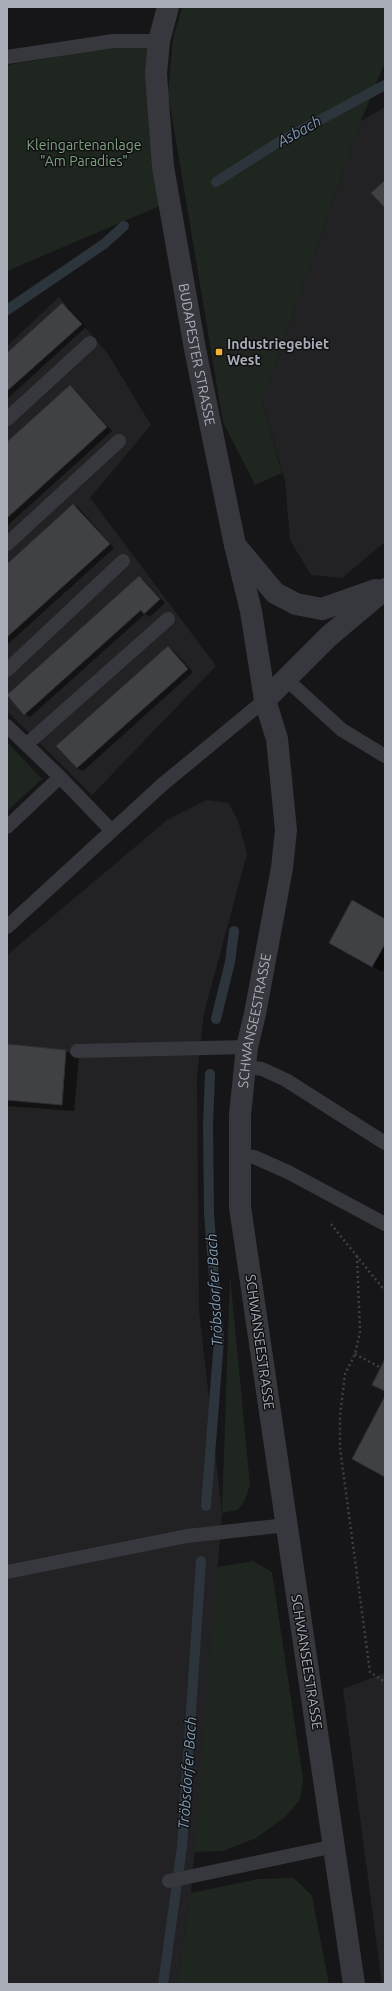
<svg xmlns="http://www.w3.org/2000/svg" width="392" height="1991" viewBox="0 0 392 1991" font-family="Ubuntu,sans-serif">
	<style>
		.built { fill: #222225 }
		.green { fill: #1e261f }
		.shadow { fill: #0007 }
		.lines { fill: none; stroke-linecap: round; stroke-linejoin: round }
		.stream { stroke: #2c353c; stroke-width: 10 }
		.building { fill: #404145; stroke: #303034 }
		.path { stroke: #3d3f44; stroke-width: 2.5; stroke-dasharray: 2 3; stroke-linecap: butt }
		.service { stroke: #37383d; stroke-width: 14 }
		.minor { stroke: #37383d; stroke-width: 22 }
		.tertiary { stroke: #37383d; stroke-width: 22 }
		.poi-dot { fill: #f2b134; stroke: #111113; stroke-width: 1.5 }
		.labels { text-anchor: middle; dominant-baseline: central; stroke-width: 3; stroke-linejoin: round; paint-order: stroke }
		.park-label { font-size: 14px; fill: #7fa381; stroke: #111113 }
		.poi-label { font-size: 14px; font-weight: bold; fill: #a8adb8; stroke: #111113; text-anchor: start }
		.street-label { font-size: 14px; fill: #a8adb8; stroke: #111113 }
		.water-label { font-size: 15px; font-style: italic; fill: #7f9bb3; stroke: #111113 }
	</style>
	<rect width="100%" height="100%" fill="#161618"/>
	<path class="built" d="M385 107V542L342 578 311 575 290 540 285 481 262 402 361 121Z
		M59 297 108 354 151 425 90 498 216 666 92 795 7 711V346Z
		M207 800 228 803 238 820 247 854 204 1013 197 1076 199 1310 222 1513 191 1893 177 1984H7V955L167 820Z
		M385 1673V1984H382L343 1689Z"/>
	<path class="green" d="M182 7H385V62L361 121 262 402 282 473 255 485 223 422 168 93 173 39Z
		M150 41 169 202 7 271V65Z
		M7 742 42 779 7 811Z
		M230 1275 250 1485 245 1500 238 1510 222 1513Z
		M253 1561 272 1572 303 1779 300 1800 285 1817 256 1838 223 1851 194 1852 217 1567Z
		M294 1878 312 1896 329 1984H177L191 1893 258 1879Z"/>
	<path class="shadow" d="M63 304 68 307 86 327 7 399V354Z
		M70 386 75 390 112 431 7 526V444Z
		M73 505 79 508 114 548 7 645V566Z
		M139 577 144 580 165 603 150 617 145 614 30 717 25 714 8 695Z
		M168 647 173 650 193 672 83 771 77 768Z
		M385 920V968L382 972 330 942Z
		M7 1045 66 1051 79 1058 74 1111 7 1106Z"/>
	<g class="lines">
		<path class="stream" d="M216 182 277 143 385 85
			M7 310 104 244 124 226
			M216 1019 230 962 234 931
			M206 1506 219 1340 209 1214 208 1125 210 1074
			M163 1984 182 1847 201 1561"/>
	</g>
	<path class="building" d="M385 180V208L371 193Z
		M62 303 82 324 7 391V353Z
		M70 385 107 427 7 518V442Z
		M73 504 110 544 7 637V564Z
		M139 576 160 599 144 614 141 610 24 715 7 695Z
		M168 646 188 669 77 768 56 746Z
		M352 900 385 919V944L372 967 329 943Z
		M7 1044 66 1050 62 1105 7 1100Z
		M385 1359V1391L372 1385Z
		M385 1359V1391L372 1385Z
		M385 1396V1477L352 1459Z"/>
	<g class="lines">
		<path class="path" d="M331 1224 385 1291
			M357 1256 360 1332 355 1354 345 1374 340 1415V1448L370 1672 385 1682
			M355 1354 385 1370"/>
		<path class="service" d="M7 57 113 41H159
			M7 419 90 343
			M7 544 119 441
			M7 670 123 561
			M287 680 342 730 385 756
			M7 726 60 777 112 831
			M27 744 168 619
			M7 827 60 777
			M7 927 163 784 265 700
			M77 1051 247 1047
			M245 1067 262 1069 286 1080 385 1143
			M239 1156 254 1157 288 1172 385 1224
			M7 1572 187 1536 287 1525
			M169 1881 335 1846"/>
		<path class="minor" id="s1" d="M168 7 159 41 156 74 163 167 195 349 235 545 251 611 265 700"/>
		<g class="tertiary">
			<path d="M235 545 275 593 296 604 322 609 376 590"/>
			<path id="s2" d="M354 1984 240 1207V1115L247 1047 255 1014 282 868 286 830 277 739 265 700 329 636 385 589"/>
		</g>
	</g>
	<rect class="poi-dot" x="215" y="348" width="8" height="8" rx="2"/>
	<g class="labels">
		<g class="park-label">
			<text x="84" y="145">Kleingartenanlage<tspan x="84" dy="16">"Am Paradies"</tspan></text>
		</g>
		<g class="poi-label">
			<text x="227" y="344">Industriegebiet<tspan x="227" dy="16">West</tspan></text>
		</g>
		<g class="street-label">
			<text stroke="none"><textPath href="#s1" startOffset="352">BUDAPESTER STRASSE</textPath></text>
			<text stroke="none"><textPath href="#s2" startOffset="973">SCHWANSEESTRASSE</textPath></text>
			<text transform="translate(260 1342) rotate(82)">SCHWANSEESTRASSE</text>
			<text transform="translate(307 1662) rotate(81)">SCHWANSEESTRASSE</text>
		</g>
		<g class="water-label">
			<text transform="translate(299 131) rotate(-29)">Asbach</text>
			<text transform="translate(214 1290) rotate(-93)">Tröbsdorfer Bach</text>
			<text transform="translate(187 1773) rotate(-86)">Tröbsdorfer Bach</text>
		</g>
	</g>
	<rect width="392" height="1991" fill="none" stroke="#a8adb8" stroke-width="16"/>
</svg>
